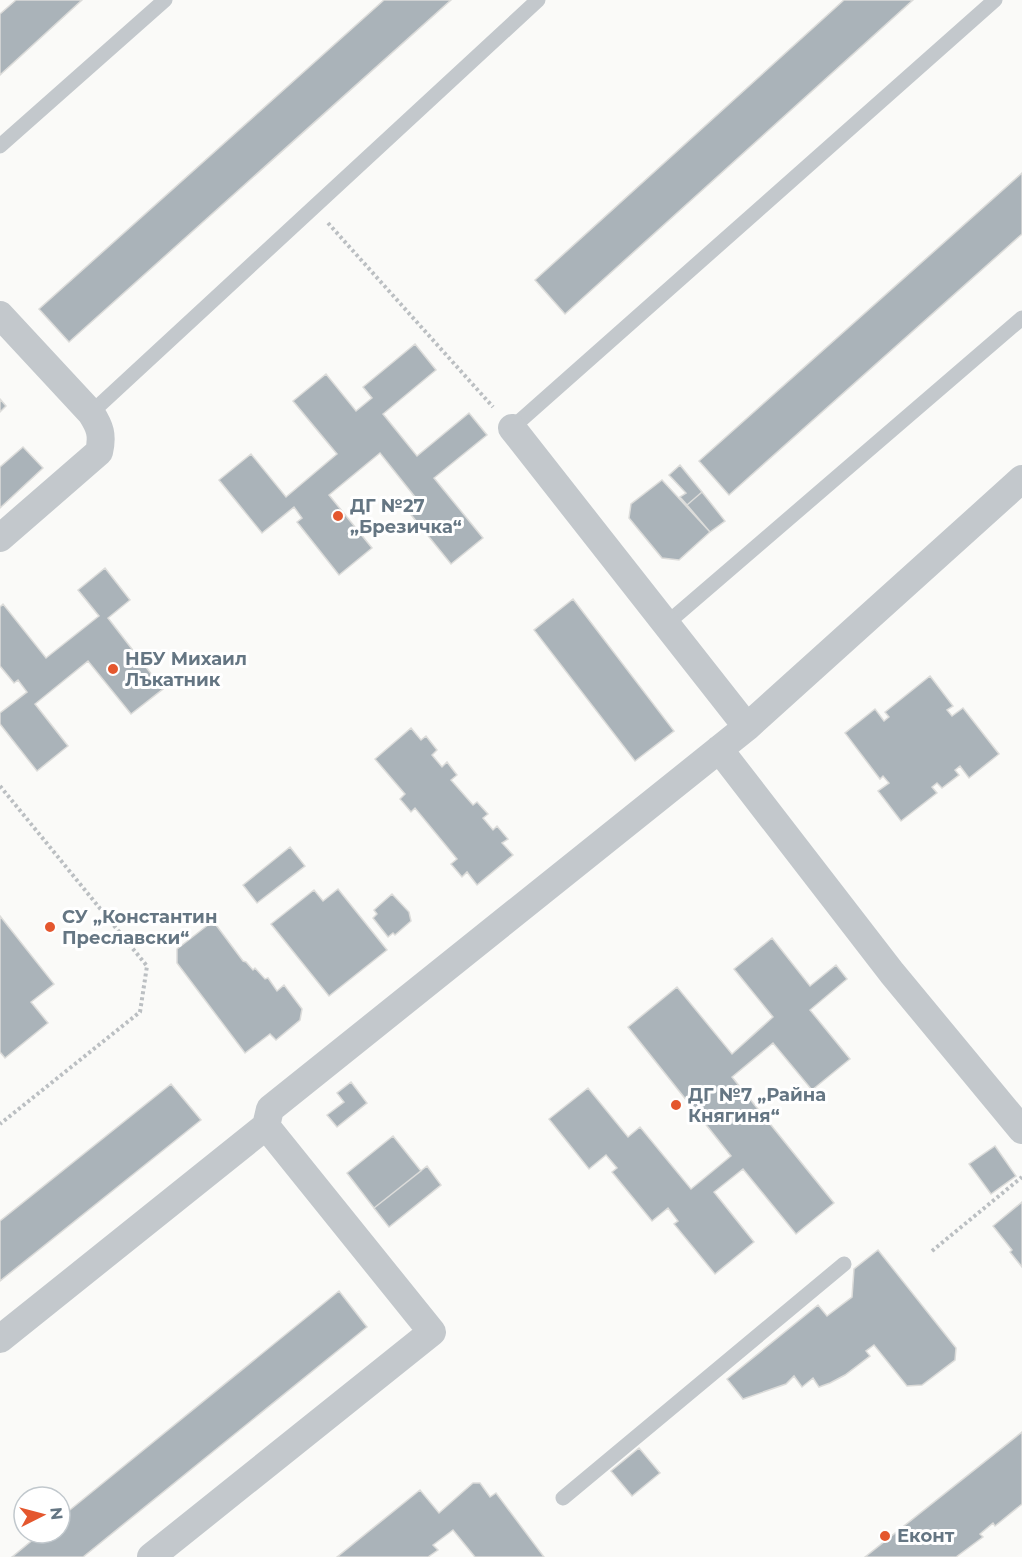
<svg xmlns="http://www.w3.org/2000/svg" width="1022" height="1557" viewBox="0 0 1022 1557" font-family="Montserrat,sans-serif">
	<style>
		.building { fill: #aab3b9; stroke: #dcdcda; stroke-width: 1.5 }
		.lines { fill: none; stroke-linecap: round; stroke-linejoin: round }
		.path { stroke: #bbbfc2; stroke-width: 4; stroke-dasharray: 3 3; stroke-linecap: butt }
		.service { stroke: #c3c8cc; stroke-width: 15 }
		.minor { stroke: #c3c8cc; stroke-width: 28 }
		.poi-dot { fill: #e4572e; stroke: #fff; stroke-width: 2 }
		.labels { text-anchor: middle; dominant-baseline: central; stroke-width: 6; stroke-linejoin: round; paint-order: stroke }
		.poi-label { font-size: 18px; font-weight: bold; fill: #657683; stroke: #fff; text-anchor: start }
	</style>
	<rect width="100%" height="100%" fill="#fafaf8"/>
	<path class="building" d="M16 0H82L0 75V14Z
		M384 0H451L69 342 39 309Z
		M844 0H913L565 314 535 280Z
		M1022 173V234L729 495 699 461Z
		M415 344 436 370 383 414 417 456 469 413 487 435 434 478 483 538 451 564 408 511 419 502 380 453 329 495 372 548 339 575 297 522 302 518 294 507 262 533 219 480 251 454 286 497 337 454 293 401 326 374 356 411 372 398 363 387Z
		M0 399 6 406 0 412Z
		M23 447 43 468 0 508V467Z
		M680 465 702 492 687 505 680 497 686 493 669 475Z
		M662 480 710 532 679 560 662 558 629 518 631 504Z
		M702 492 725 521 710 532 687 505Z
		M105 568 130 600 108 618 163 689 131 714 88 661 35 704 68 746 37 771 0 724V713L27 692 18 680 14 683 0 666V607L3 604 46 658 99 616 78 590Z
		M573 599 674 731 635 761 534 630Z
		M930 676 953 706 947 710 952 716 963 708 999 754 969 778 960 766 955 770 959 775 942 788 937 783 932 787 937 793 901 821 878 791 889 783 883 776 880 779 845 733 875 709 884 721 889 717 885 712Z
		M411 728 421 740 426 736 437 750 432 755 442 767 447 762 457 775 451 780 473 805 477 802 488 814 483 818 493 830 497 826 508 839 502 843 513 855 477 885 467 872 462 877 451 864 457 859 415 808 411 812 400 799 405 794 375 759Z
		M290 847 305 866 257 903 243 885Z
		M338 889 387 950 329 996 271 924 314 890 323 901Z
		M392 894 409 912 411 921 395 935 393 933 388 937 373 918 377 914 374 910Z
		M0 916 54 984 31 1002 48 1023 5 1058 0 1052Z
		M213 921 243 961 246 962 253 970 255 968 265 979 268 978 277 991 284 985 302 1009 300 1020 276 1040 270 1034 245 1053 177 963V949Z
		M772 938 810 986 836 965 847 979 810 1010 850 1059 812 1090 773 1043 732 1077 834 1203 796 1234 743 1169 714 1192 754 1242 715 1274 674 1224 678 1221 668 1208 652 1221 612 1172 617 1168 606 1155 589 1169 549 1119 588 1088 628 1137 640 1127 691 1189 702 1180 731 1156 628 1027 677 987 732 1054 773 1017 734 969Z
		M351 1082 367 1103 337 1127 327 1115 344 1102 337 1093Z
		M171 1084 201 1120 0 1281V1221Z
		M393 1136 421 1171 374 1208 347 1173Z
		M995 1146 1016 1176 991 1194 969 1164Z
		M427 1166 441 1185 389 1227 374 1208Z
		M1022 1202V1267L1010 1252 1012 1250 993 1226Z
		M878 1250 956 1348 955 1360 922 1385 907 1386 874 1345 866 1351 870 1356 845 1375 830 1383 819 1387 813 1378 802 1387 794 1376 786 1384 743 1399 727 1379 818 1305 827 1316 852 1297 854 1269Z
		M339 1291 367 1327 83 1557H12L41 1533H60V1518Z
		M1022 1432V1504L995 1526 993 1523 980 1534 983 1537 956 1557H865Z
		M639 1448 660 1473 632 1496 611 1471Z
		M473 1483H480L490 1497 496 1493 544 1557H475L453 1530 433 1545 438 1550 428 1557H337L420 1490 439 1513Z"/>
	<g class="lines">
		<path class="path" d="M328 223 493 407
			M0 786 147 966 140 1012 0 1124
			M932 1251 1022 1177"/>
		<path class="service" d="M0 146 165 0
			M91 413 538 0
			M512 428 995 0
			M665 625 1022 318
			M563 1498 844 1264"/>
		<path class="minor" d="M0 315 91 413C100 427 103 435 99 452L0 538
			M512 428 747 727
			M719 749 892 973 1022 1130
			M0 1339 266 1126
			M151 1557 432 1332 266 1126 270 1109 747 727 1022 479"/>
	</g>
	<g class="poi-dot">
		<circle cx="338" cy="516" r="6"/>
		<circle cx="113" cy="669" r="6"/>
		<circle cx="50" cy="927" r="6"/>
		<circle cx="676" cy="1105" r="6"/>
		<circle cx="885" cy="1536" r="6"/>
	</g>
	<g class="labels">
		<g class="poi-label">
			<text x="350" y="506">ДГ №27<tspan x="350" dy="21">„Брезичка“</tspan></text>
			<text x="125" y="659">НБУ Михаил<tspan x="125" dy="21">Лъкатник</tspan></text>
			<text x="62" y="917">СУ „Константин<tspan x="62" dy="21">Преславски“</tspan></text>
			<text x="688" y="1095">ДГ №7 „Райна<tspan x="688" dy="21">Княгиня“</tspan></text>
			<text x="897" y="1536">Еконт</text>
		</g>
	</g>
	<g transform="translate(42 1515) rotate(84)"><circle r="28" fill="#ffffff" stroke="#c1c8cd" stroke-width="1.5"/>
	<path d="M0-4.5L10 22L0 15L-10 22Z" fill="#e4572e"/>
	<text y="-9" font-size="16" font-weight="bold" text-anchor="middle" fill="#657683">N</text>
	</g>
</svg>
